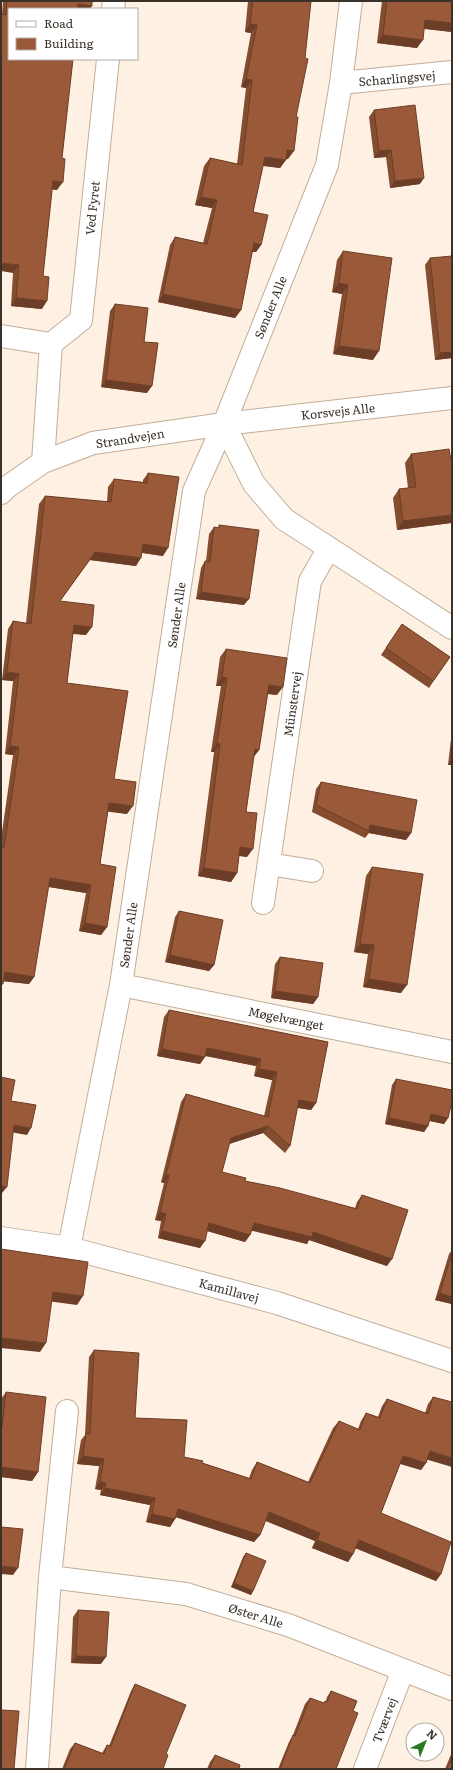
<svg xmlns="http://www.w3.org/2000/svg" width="453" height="1770" viewBox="0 0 453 1770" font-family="Literata,serif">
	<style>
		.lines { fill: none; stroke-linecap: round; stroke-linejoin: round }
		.minor-casing { stroke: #c2ad99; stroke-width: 24 }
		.minor { stroke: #fff; stroke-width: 22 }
		.wall { fill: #844d30 }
		.shaded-wall { fill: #6c3e27 }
		.building { fill: #9a5938; stroke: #6c3e27 }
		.labels { text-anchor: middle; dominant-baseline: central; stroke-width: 4; stroke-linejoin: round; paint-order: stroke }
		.street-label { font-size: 12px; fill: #3a3129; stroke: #fff }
	</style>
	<rect width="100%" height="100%" fill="#fef1e4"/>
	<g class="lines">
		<g class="minor-casing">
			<path id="minor" d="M113 9 114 1
				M341 83 452 72
				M1 336 51 344 81 320 108 59
				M224 424 254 484 284 519 452 628
				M43 462 51 344
				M1 493 7 487 43 462 93 443 224 424 452 398
				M269 864 312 871
				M263 903 310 581 329 548
				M121 985 452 1052
				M1 1238 69 1248 277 1303 452 1361
				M69 1248 121 985 194 491 224 424 327 165 341 83 351 1
				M50 1577 186 1594 288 1625 452 1689
				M37 1769 50 1577 67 1411
				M365 1769 403 1670"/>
		</g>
		<use href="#minor" class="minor"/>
	</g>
	<path class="wall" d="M3 1H92V6L89 9H9L57 190 52 189 43 276 42 309 11 306 13 273 2 14Z
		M248 1H311L288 159H286L280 168 263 166 253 212 261 245 256 252H252L241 310 235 318 158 302 170 245 175 237 203 243 212 208 195 205 204 166 210 158 237 164 246 88 241 87 251 33 245 32Z
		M382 1H452V32L424 29 417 48 377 43Z
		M374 110 420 184 390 188 386 157 374 158 369 117Z
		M343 251 373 360 333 354 342 294 332 292 337 260Z
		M430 258 452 358 435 360 425 265Z
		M115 304 144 342 147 393 101 387 110 311Z
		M411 454 452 460V522L451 523 397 530 393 498 399 489 408 488 405 463Z
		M148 473 163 556 142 553 136 566 90 560 60 601 86 635 73 634 67 683 114 779 127 814 108 811 100 864 107 927 101 935 79 931 86 893 48 887 34 977 29 984 3 981 1 987V839L13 755 5 754 13 681 2 680 8 629 13 621 26 623 39 504 45 496 107 502 108 487 114 479 143 482V480Z
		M219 525 244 605 196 599 201 568 205 561H206L209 534 214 527 218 528Z
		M402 624 450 657 429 688 381 655Z
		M226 649 277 695 267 694 259 750 253 757 246 812 247 857 239 856 237 873 231 882 198 876 214 752H211L221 686H216L220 657Z
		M452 731V765H448Z
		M321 782 411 833 406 840 369 833 365 838 312 812 316 789Z
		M372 867 401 993 363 987 368 954 354 952 366 876Z
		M179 911 214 965 209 971 165 962 175 917Z
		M280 957 318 997 313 1004 271 998 275 964Z
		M169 1010 328 1042 316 1103 311 1110 297 1108 290 1146 285 1153 263 1133 229 1144 222 1172 245 1181 355 1208 357 1202 362 1195 387 1266 309 1240 307 1244 252 1230 250 1235 245 1242 207 1231 200 1248 158 1238 161 1221 155 1220 164 1183 161 1182 181 1102 186 1094 264 1116 272 1080 254 1076 256 1066 205 1056 200 1064 157 1056 164 1017Z
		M396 1079 448 1118 444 1124 429 1121 428 1126 424 1132 385 1124 392 1085Z
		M452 1250V1304L435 1300 449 1254Z
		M94 1350 135 1418 184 1457 249 1478 252 1470 257 1462 308 1482 333 1428 339 1421 358 1429 361 1421 366 1413 378 1417 382 1406 387 1399 425 1413 428 1404 433 1397 427 1459 426 1463 421 1470 400 1464 381 1513 441 1574 436 1581 355 1548 353 1554 348 1562 312 1548 315 1541 265 1520 260 1535 254 1542 176 1517 175 1519 170 1527 146 1522 150 1505 100 1495 101 1490 95 1489 99 1466 77 1464 81 1440 85 1435 89 1357Z
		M6 1392 38 1472 32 1481 1 1477V1399Z
		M246 1553 253 1591 251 1595 231 1587 243 1557Z
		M78 1610 101 1664 71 1663 73 1617Z
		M135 1684 166 1754 163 1769H62L70 1749 75 1743 102 1753 107 1745 109 1746 131 1691Z
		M331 1691 353 1711 336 1769H278L289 1742 293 1735 305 1704 310 1698 324 1703 326 1701 327 1697Z
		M452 1752V1769H445Z
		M215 1755 239 1769H207L210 1762Z"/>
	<path class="shaded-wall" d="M78 4 92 6 89 9H75Z
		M425 20 452 23V32L420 28Z
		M250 24 257 25 251 33 245 32Z
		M383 35 423 40 417 48 377 43Z
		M246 79 252 80 246 88 241 87Z
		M287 150 294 151 288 159 281 158Z
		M391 150 386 157 374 158 379 151Z
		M265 157 286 160 280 168 259 165Z
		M424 178 420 184 390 188 395 181Z
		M53 181 63 182 57 190 47 189Z
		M201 197 217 200 212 208 195 205Z
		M254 243 261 245 256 252 249 251Z
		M1 263 19 265 13 273 1 271Z
		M339 283 348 285 342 294 332 292Z
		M163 294 241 310 235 318 158 302Z
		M16 298 47 301 42 309 11 306Z
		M339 346 379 351 373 360 333 354Z
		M452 352V358L435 360 440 353Z
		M106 380 152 386 147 393 101 387Z
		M452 515V522L451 523 397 530 403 521Z
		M143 544 168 548 163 556 137 552Z
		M95 552 141 558 136 566 90 560Z
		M201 592 249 599 244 605 196 599Z
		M74 625 92 627 86 635 69 633Z
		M7 672 19 674 13 681 2 680Z
		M222 677 227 678 221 686H216Z
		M269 685 283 687 277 695 263 693Z
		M217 743 220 744 214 752H211Z
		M10 746 19 747 13 755 5 754Z
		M255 749 259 750 253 758Z
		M452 759V765H448Z
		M109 803 133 806 127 814 103 811Z
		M370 825 411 833 406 840 369 833V831Z
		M240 847 253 849 247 857 235 855Z
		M204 868 237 873 231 882 198 876Z
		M50 878 91 885 86 893 44 886Z
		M85 923 107 927 101 935 79 931Z
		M360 944 374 945 368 954 354 952Z
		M170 955 214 965 209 971 165 962Z
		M5 972 34 977 29 984 1 981Z
		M369 979 407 985 401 993 363 987Z
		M275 991 318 997 313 1004 271 998Z
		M207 1048 261 1059 256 1066 202 1055Z
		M162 1049 205 1057 200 1064 157 1056Z
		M259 1069 277 1072 272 1080 254 1076Z
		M299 1100 316 1103 311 1110 294 1107Z
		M431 1114 448 1118 444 1124 426 1120Z
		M389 1118 428 1126 424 1132 385 1124Z
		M14 1125 31 1128 27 1135 10 1132Z
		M268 1126 263 1133 226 1145 231 1138Z
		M166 1175H169L164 1183 161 1182Z
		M1 1186 7 1187 2 1193H1Z
		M160 1212 166 1214 161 1221 155 1220Z
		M209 1223 250 1235 245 1242 204 1230Z
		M254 1223 313 1232 392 1259 387 1266 309 1240 307 1244 249 1230Z
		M162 1231 205 1241 200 1248 158 1238Z
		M53 1292 83 1296 77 1305 47 1301Z
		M440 1293 452 1297V1304L435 1300Z
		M1 1338 46 1343 40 1352 1 1348Z
		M430 1451 452 1458V1467L425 1459Z
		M83 1456 104 1459 99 1466 77 1464Z
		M403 1456 426 1463 421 1470 398 1463Z
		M1 1467 38 1472 32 1481 1 1477Z
		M100 1482 106 1483 101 1490 95 1489Z
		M105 1488 155 1498 150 1505 100 1495Z
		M178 1509 260 1535 254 1542 172 1516Z
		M269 1512 320 1533 315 1541 263 1520Z
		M152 1514 175 1519 170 1527 146 1522Z
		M317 1540 353 1554 348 1562 312 1548Z
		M359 1540 441 1574 436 1581 353 1547Z
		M1 1566 18 1568 13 1575 1 1574Z
		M234 1583 253 1591 251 1595 231 1587Z
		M76 1656 106 1657 101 1664 71 1663Z"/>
	<path class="building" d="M7 1H92V6L78 4V9H9V59H73L62 158 65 159 63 182 53 181 43 276 49 277 47 301 16 298 19 265 1 263V14L6 15Z
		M253 1H311L305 58 308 59 296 117H298L294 151 287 150 286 160 265 157 253 212 268 215 261 245 254 243 241 310 163 294 175 237 207 244 217 200 201 197 210 158 242 165 252 80 246 79 257 25 250 24Z
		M387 1H452V23L425 20 423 40 383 35Z
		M415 105 424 178 395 181 391 150 379 151 374 110Z
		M343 251 392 258 379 351 339 346 348 285 339 283Z
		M452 256V352L440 353 430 258Z
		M115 304 148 308 144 342 158 343 152 386 106 380Z
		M449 449 451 460H452V515L403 521 399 489 416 487 411 454Z
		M148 473 179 477 168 548 143 544 141 558 95 552 60 601 94 605 92 627 74 625 67 683 128 691 114 779 136 782 133 806 109 803 100 864 116 867 107 927 85 923 91 885 50 878 34 977 5 972 3 984H1V847L4 848 19 747 10 746 19 674 7 672 13 621 31 624 45 496 111 502 114 479 147 483Z
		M219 525 259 530 249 599 201 592 205 561 210 562 214 527 219 528Z
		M402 624 450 657 433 681 386 648Z
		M226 649 287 658 283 687 269 685 259 750 255 749 246 812 257 813 253 849 240 847 237 873 204 868 220 744 217 743 227 678 222 677Z
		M321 782 417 800 411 833 370 825 369 831 316 805Z
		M372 867 423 874 407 985 369 979 374 945 360 944Z
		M179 911 223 920 214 965 170 955Z
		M280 957 323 963 318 997 275 991Z
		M169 1010 328 1042 316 1103 299 1100 290 1146 268 1126 231 1138 222 1172 246 1178 245 1181 280 1188 357 1209 362 1195 408 1210 392 1259 313 1232 312 1237 254 1223 250 1235 209 1223 205 1241 162 1231 166 1214 160 1212 169 1175H166L186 1094 268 1117 277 1072 259 1069 261 1059 207 1048 205 1057 162 1049Z
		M1 1077 15 1080 11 1101 36 1105 31 1128 14 1125 7 1187 1 1186Z
		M396 1079 452 1090V1101L448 1118 431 1114 428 1126 389 1118Z
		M1 1249 88 1262 83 1296 53 1292 46 1343 1 1338Z
		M452 1253V1297L440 1293Z
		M94 1350 139 1353 135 1418 187 1420 184 1457 203 1461 202 1463 251 1479 257 1462 310 1483 339 1421 360 1430 366 1413 380 1418 387 1399 428 1414 433 1397 452 1402V1458L430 1451 426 1463 403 1456 381 1513 451 1542 441 1574 359 1540 353 1554 317 1540 320 1533 269 1512 260 1535 178 1509 175 1519 152 1514 155 1498 105 1488 106 1483 100 1482 104 1459 83 1456 86 1433 90 1434Z
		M6 1392 46 1397 38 1472 1 1467V1427H2Z
		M1 1527 23 1529 18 1568 1 1566Z
		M246 1553 266 1561 253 1591 234 1583Z
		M78 1610 109 1612 106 1657 76 1656Z
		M135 1684 186 1705 166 1754 168 1755 163 1769H64L75 1743 104 1754 107 1745 111 1746Z
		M331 1691 357 1701 353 1711 358 1713 336 1769H280L293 1735 295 1736 310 1698 324 1703 325 1701 327 1702Z
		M1 1710 19 1711 14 1769H18H1Z
		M215 1755 240 1765 239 1769H210Z
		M452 1757V1769H447Z"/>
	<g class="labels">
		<g class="street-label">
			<text transform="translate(397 78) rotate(-5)">Scharlingsvej</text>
			<text transform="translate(92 208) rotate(-84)">Ved Fyret</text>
			<text transform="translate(270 307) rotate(-68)">Sønder Alle</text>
			<text transform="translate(338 411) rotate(-6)">Korsvejs Alle</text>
			<text transform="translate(130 438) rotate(-9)">Strandvejen</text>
			<text transform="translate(176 615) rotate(-82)">Sønder Alle</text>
			<text transform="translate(292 704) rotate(-82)">Münstervej</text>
			<text transform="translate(128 935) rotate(-82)">Sønder Alle</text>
			<text transform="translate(286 1018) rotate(11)">Møgelvænget</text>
			<text transform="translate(229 1290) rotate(15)">Kamillavej</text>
			<text transform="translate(256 1615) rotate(17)">Øster Alle</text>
			<text transform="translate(384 1720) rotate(-69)">Tværvej</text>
		</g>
	</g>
	<rect width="453" height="1770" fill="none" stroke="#3a3129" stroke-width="4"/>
	<rect x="8" y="8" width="130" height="52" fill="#ffffff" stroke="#b0ada9"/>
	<rect x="16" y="21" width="20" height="6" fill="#ffffff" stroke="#b0ada9"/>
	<text x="44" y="28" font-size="12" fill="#3a3129">Road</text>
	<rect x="16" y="38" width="20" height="12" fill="#9a5938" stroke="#b0ada9"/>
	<text x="44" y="48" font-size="12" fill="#3a3129">Building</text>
	<g transform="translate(425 1742) rotate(43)"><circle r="19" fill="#ffffff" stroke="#b0ada9"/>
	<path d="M0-3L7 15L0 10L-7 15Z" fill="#297922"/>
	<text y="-6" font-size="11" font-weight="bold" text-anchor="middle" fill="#3a3129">N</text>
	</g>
</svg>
